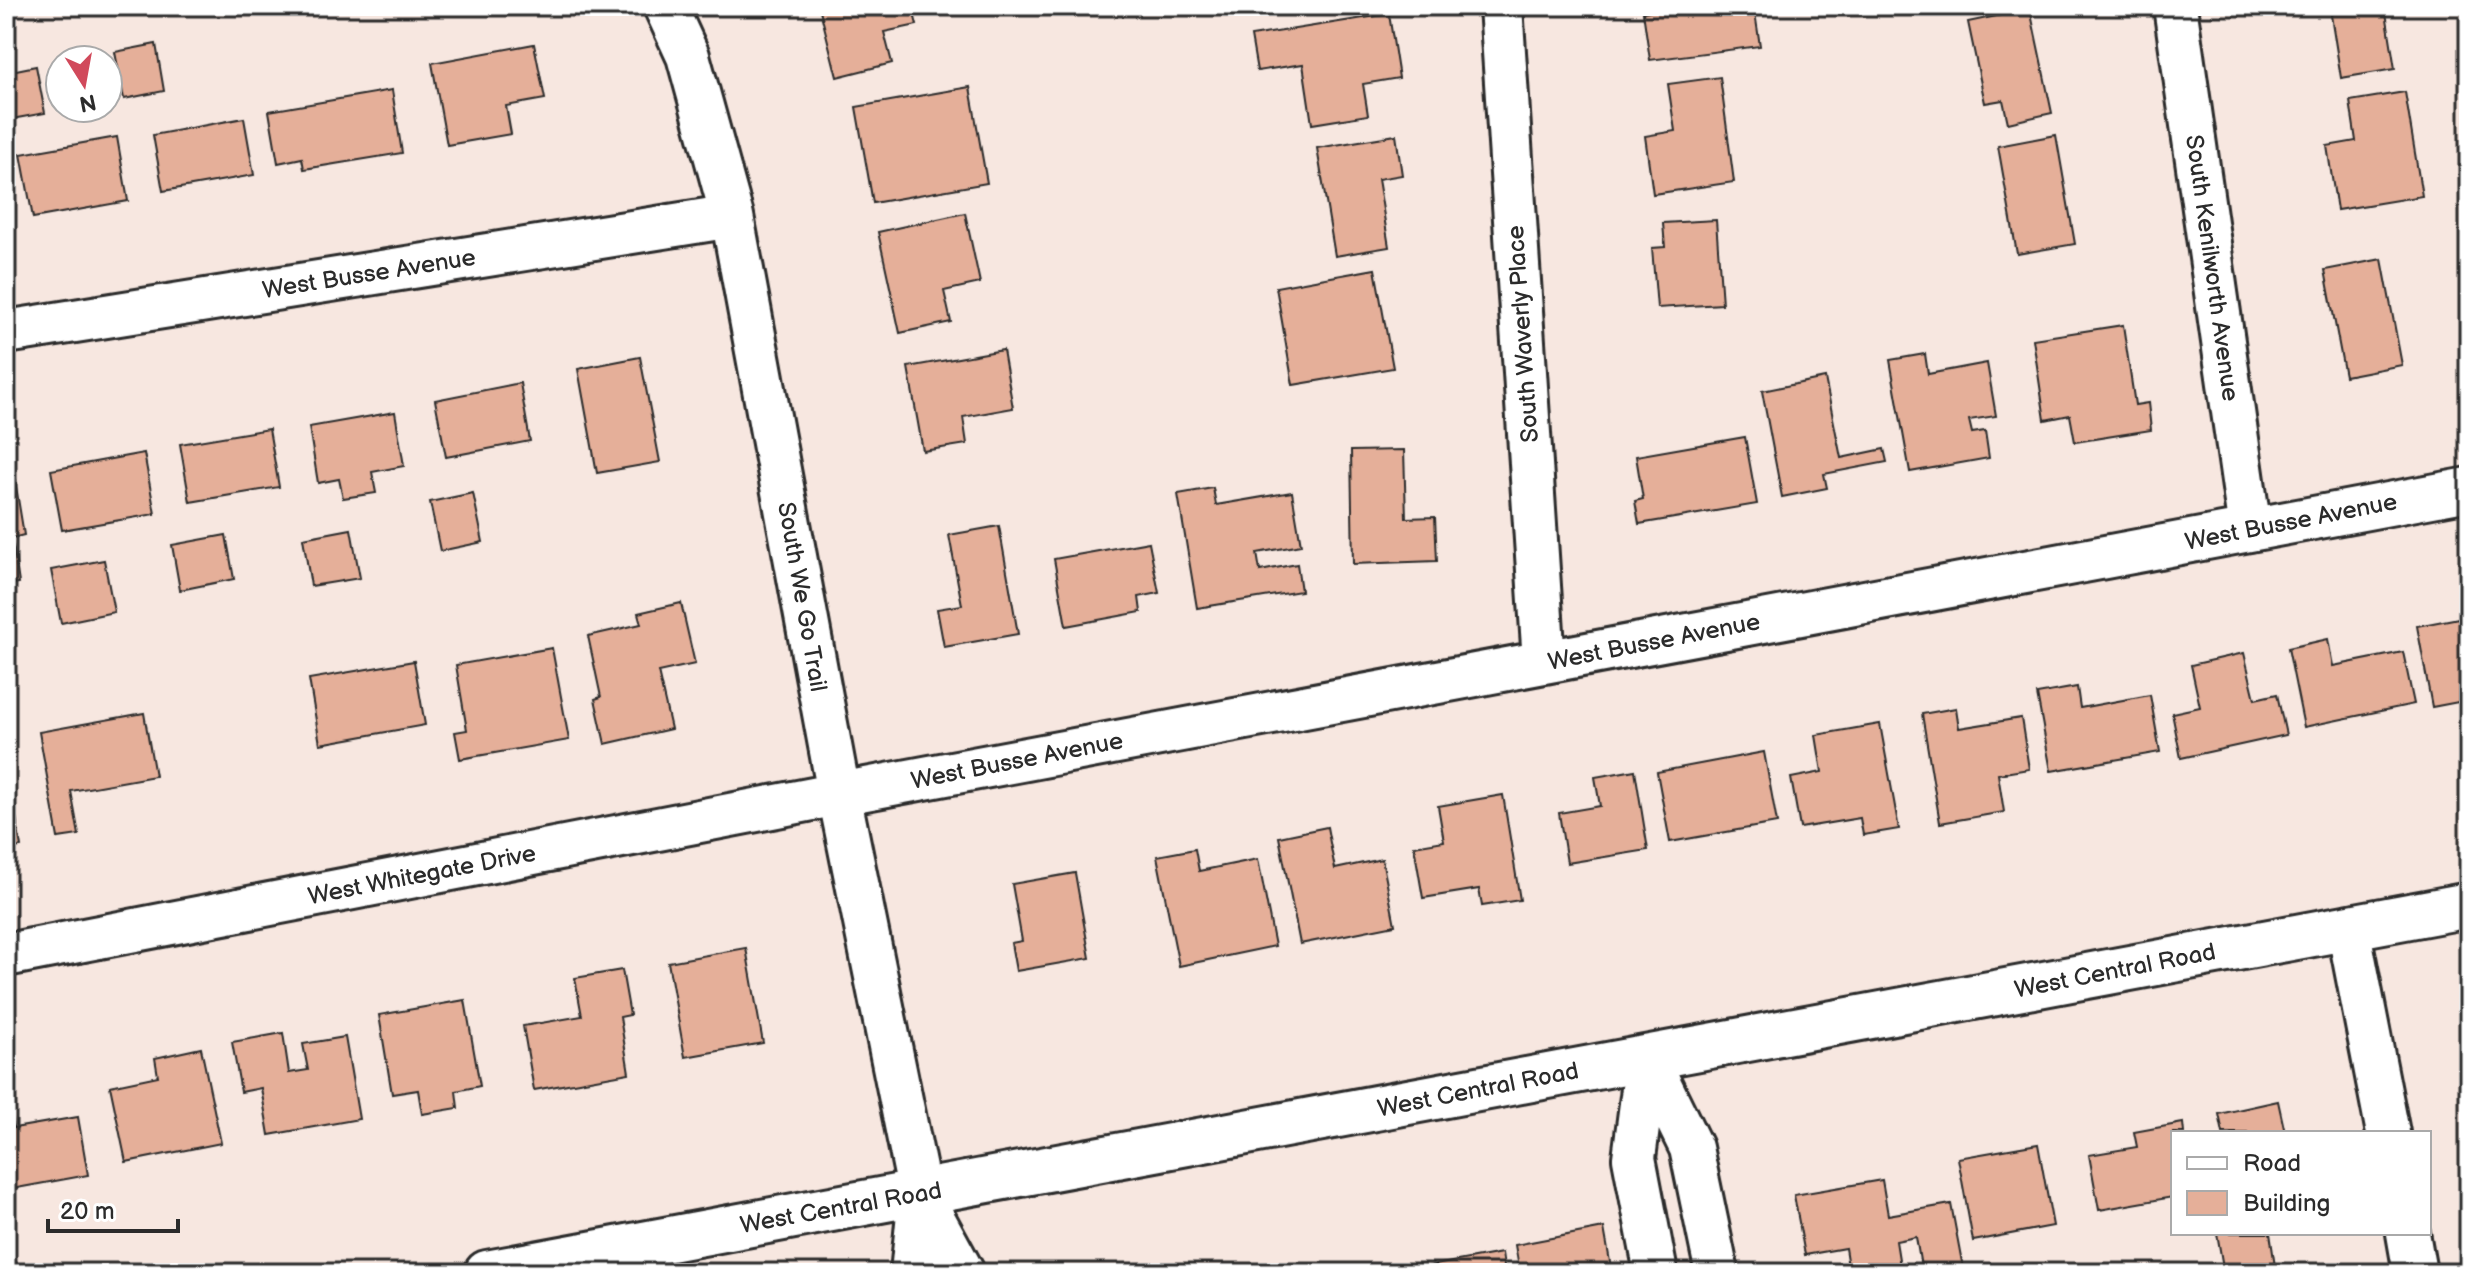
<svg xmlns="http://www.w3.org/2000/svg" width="2475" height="1279" viewBox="0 0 2475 1279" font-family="'Balsamiq Sans',sans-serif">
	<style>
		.building { fill: #e5af99; stroke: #2b2b2b; stroke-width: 2 }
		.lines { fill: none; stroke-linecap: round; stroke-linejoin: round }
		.minor-casing { stroke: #2b2b2b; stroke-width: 48 }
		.secondary-casing { stroke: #2b2b2b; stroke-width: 50 }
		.minor { stroke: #fff; stroke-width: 42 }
		.secondary { stroke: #fff; stroke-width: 44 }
		.labels { text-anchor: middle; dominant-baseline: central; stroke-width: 8; stroke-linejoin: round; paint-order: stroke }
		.street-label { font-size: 24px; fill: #2b2b2b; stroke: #fff }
	</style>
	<rect width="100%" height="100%" fill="#f7e7e0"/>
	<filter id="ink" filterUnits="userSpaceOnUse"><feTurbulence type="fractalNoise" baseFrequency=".0125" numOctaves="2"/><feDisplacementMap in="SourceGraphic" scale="16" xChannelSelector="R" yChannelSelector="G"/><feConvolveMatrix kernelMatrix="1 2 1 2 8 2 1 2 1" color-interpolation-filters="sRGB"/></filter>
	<g filter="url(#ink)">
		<path class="building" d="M819 6H912L917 25 884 32 892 63 837 77Z
			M1681 6H1754L1760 46 1650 60 1643 12Z
			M2305 6H2385L2395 69 2341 78 2330 9 2306 13Z
			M2030 9 2052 113 2008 123 2003 100 1985 103 1968 22Z
			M1389 14 1399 78 1363 84 1368 115 1312 124 1303 64 1257 71 1251 36Z
			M156 44 164 91 124 99 115 52Z
			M534 44 545 99 506 106 511 134 447 145 432 63Z
			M36 66 45 113 6 120V72Z
			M1720 77 1734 182 1653 194 1645 136 1675 131 1668 84Z
			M970 87 987 183 873 203 856 107Z
			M392 90 402 153 304 169 302 158 278 163 269 111Z
			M2405 92 2422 196 2337 210 2327 146 2356 141 2350 101Z
			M244 118 254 175 163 191 153 135Z
			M1396 135 1402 175 1378 179 1389 247 1335 256 1317 148Z
			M2056 135 2075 244 2017 254 1998 146Z
			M117 137 128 201 33 218 21 154Z
			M965 213 980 283 944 291 951 322 900 333 878 232Z
			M1716 220 1722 304 1657 308 1652 248 1665 247 1663 223Z
			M2382 259 2402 365 2345 376 2325 270Z
			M1375 269 1393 368 1293 385 1276 287Z
			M2123 325 2135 405 2148 403 2151 430 2075 442 2070 415 2045 420 2033 339Z
			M1003 350 1013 408 963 417 967 444 923 451 908 367Z
			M1925 354 1928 374 1987 363 1996 416 1969 420 1972 433 1985 431 1989 458 1910 472 1890 360Z
			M640 357 660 462 597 473 578 369Z
			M1825 378 1841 458 1884 449 1887 462 1824 474 1827 488 1782 497 1762 391Z
			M520 383 530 441 446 457 435 400Z
			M395 412 404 466 372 472 376 493 343 498 339 479 318 483 309 427Z
			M269 429 279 487 190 502 180 444Z
			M1745 437 1757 504 1639 524 1635 501 1643 499 1636 456Z
			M1404 450 1406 518 1435 517 1437 561 1353 564 1351 451Z
			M144 453 155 514 62 530 51 470Z
			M13 468 24 535 12 538 19 583 6 585V469Z
			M1213 488 1216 505 1292 492 1301 545 1257 553 1260 571 1297 564 1301 591 1197 608 1178 494Z
			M473 493 483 542 440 551 430 502Z
			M999 526 1018 634 944 647 937 609 962 605 949 535Z
			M351 529 360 578 311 586 303 538Z
			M226 535 234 579 180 590 172 545Z
			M1149 542 1159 593 1139 597 1141 612 1066 626 1054 559Z
			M104 560 114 612 61 623 51 570Z
			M681 603 695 664 658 672 671 729 605 744 595 699 601 697 588 636 641 624 638 613Z
			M2469 616V700L2432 707 2417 626Z
			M2328 639 2333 666 2403 652 2414 704 2304 727 2288 648Z
			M552 648 569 740 460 759 455 732 467 730 456 665Z
			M2244 653 2255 699 2277 694 2286 735 2181 758 2172 713 2200 707 2191 665Z
			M414 661 425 725 320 744 309 679Z
			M2077 687 2080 708 2150 695 2160 752 2051 771 2037 694Z
			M1956 708 1959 728 2021 718 2029 769 1998 774 2004 812 1940 823 1922 714Z
			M144 713 155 776 71 791 79 835 58 838 39 732Z
			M1880 724 1899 829 1863 835 1860 818 1800 828 1791 778 1822 772 1816 735Z
			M1764 752 1777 823 1670 842 1657 772Z
			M6 757 21 847 6 849Z
			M1635 770 1648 850 1567 863 1559 813 1600 806 1595 777Z
			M1503 795 1520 900 1482 906 1479 889 1423 898 1414 846 1444 841 1438 806Z
			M1327 827 1335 869 1382 859 1395 925 1300 944 1279 837Z
			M1195 849 1199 871 1258 859 1275 946 1179 966 1157 856Z
			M1075 873 1090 958 1016 971 1011 943 1022 941 1012 884Z
			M746 948 763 1043 685 1057 668 962Z
			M622 970 630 1015 620 1017 629 1073 534 1090 523 1026 582 1016 575 978Z
			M465 1000 480 1086 456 1091 458 1108 422 1114 418 1090 392 1094 379 1015Z
			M283 1033 289 1073 308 1070 303 1044 345 1037 359 1119 269 1135 261 1088 241 1092 232 1042Z
			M201 1048 221 1143 126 1162 110 1086 158 1076 155 1058Z
			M6 1086 14 1128 78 1117 88 1175 6 1190Z
			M2278 1101 2285 1133H2223L2219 1114Z
			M2183 1123 2184 1133H2173V1197L2099 1210 2089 1155 2137 1147 2134 1132Z
			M2038 1144 2053 1226 1973 1241 1958 1158Z
			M1882 1180 1888 1215 1951 1204 1964 1273H1922L1916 1237 1896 1241 1901 1272 1895 1273H1849L1845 1248 1805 1255 1794 1195Z
			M1604 1228 1612 1273H1520L1515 1245Z
			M2217 1233H2270L2276 1273H2224Z
			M1502 1253 1505 1273H1419L1418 1268Z
			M1404 1264 1406 1273H1353Z"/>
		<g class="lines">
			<g class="minor-casing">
				<path id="minor" d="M665 6 688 56 732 216 839 794 920 1194 963 1273
					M1501 6 1544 662
					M2175 6 2250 530
					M6 332 732 216
					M2348 927 2388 1133
					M6 955 839 794 2469 489
					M1647 1058 1691 1148 1717 1273
					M1647 1058 1634 1158 1656 1273
					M2408 1233 2415 1273
					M912 1273 920 1194"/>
			</g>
			<g class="secondary-casing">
				<path id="secondary" d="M487 1273 2469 905"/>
			</g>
			<use href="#minor" class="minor"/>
			<use href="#secondary" class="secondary"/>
		</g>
	</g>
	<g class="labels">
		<g class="street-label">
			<text transform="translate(2212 268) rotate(82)">South Kenilworth Avenue</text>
			<text transform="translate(369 274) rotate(-9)">West Busse Avenue</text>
			<text transform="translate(1523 334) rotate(-94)">South Waverly Place</text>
			<text transform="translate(2291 522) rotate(-11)">West Busse Avenue</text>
			<text transform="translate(802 597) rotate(80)">South We Go Trail</text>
			<text transform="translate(1654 642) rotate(-11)">West Busse Avenue</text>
			<text transform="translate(1017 761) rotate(-11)">West Busse Avenue</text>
			<text transform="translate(422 875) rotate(-11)">West Whitegate Drive</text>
			<text transform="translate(2115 971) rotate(-11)">West Central Road</text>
			<text transform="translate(1478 1090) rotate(-11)">West Central Road</text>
			<text transform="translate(841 1208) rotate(-10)">West Central Road</text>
		</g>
	</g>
	<rect width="2475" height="1279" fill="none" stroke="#fff" stroke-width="32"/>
	<rect x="16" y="16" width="2443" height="1247" fill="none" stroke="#2b2b2b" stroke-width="3" filter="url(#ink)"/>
	<rect x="2171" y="1131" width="260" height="104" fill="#ffffff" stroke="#aaaaaa" stroke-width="2"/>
	<rect x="2187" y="1157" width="40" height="12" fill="#ffffff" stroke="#aaaaaa" stroke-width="2"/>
	<text x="2243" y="1171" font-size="24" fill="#2b2b2b">Road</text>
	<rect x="2187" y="1191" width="40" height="24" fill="#e5af99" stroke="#aaaaaa" stroke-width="2"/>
	<text x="2243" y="1211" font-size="24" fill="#2b2b2b">Building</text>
	<g transform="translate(84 84) rotate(169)"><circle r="38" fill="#ffffff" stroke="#aaaaaa" stroke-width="2"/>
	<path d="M0-6L14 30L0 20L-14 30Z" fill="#d1495b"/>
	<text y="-12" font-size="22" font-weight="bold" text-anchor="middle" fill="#2b2b2b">N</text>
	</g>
	<path d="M48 1219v12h130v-12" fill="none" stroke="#2b2b2b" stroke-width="4"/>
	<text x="60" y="1219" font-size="24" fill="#2b2b2b" stroke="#ffffff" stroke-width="6" paint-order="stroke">20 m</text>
</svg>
